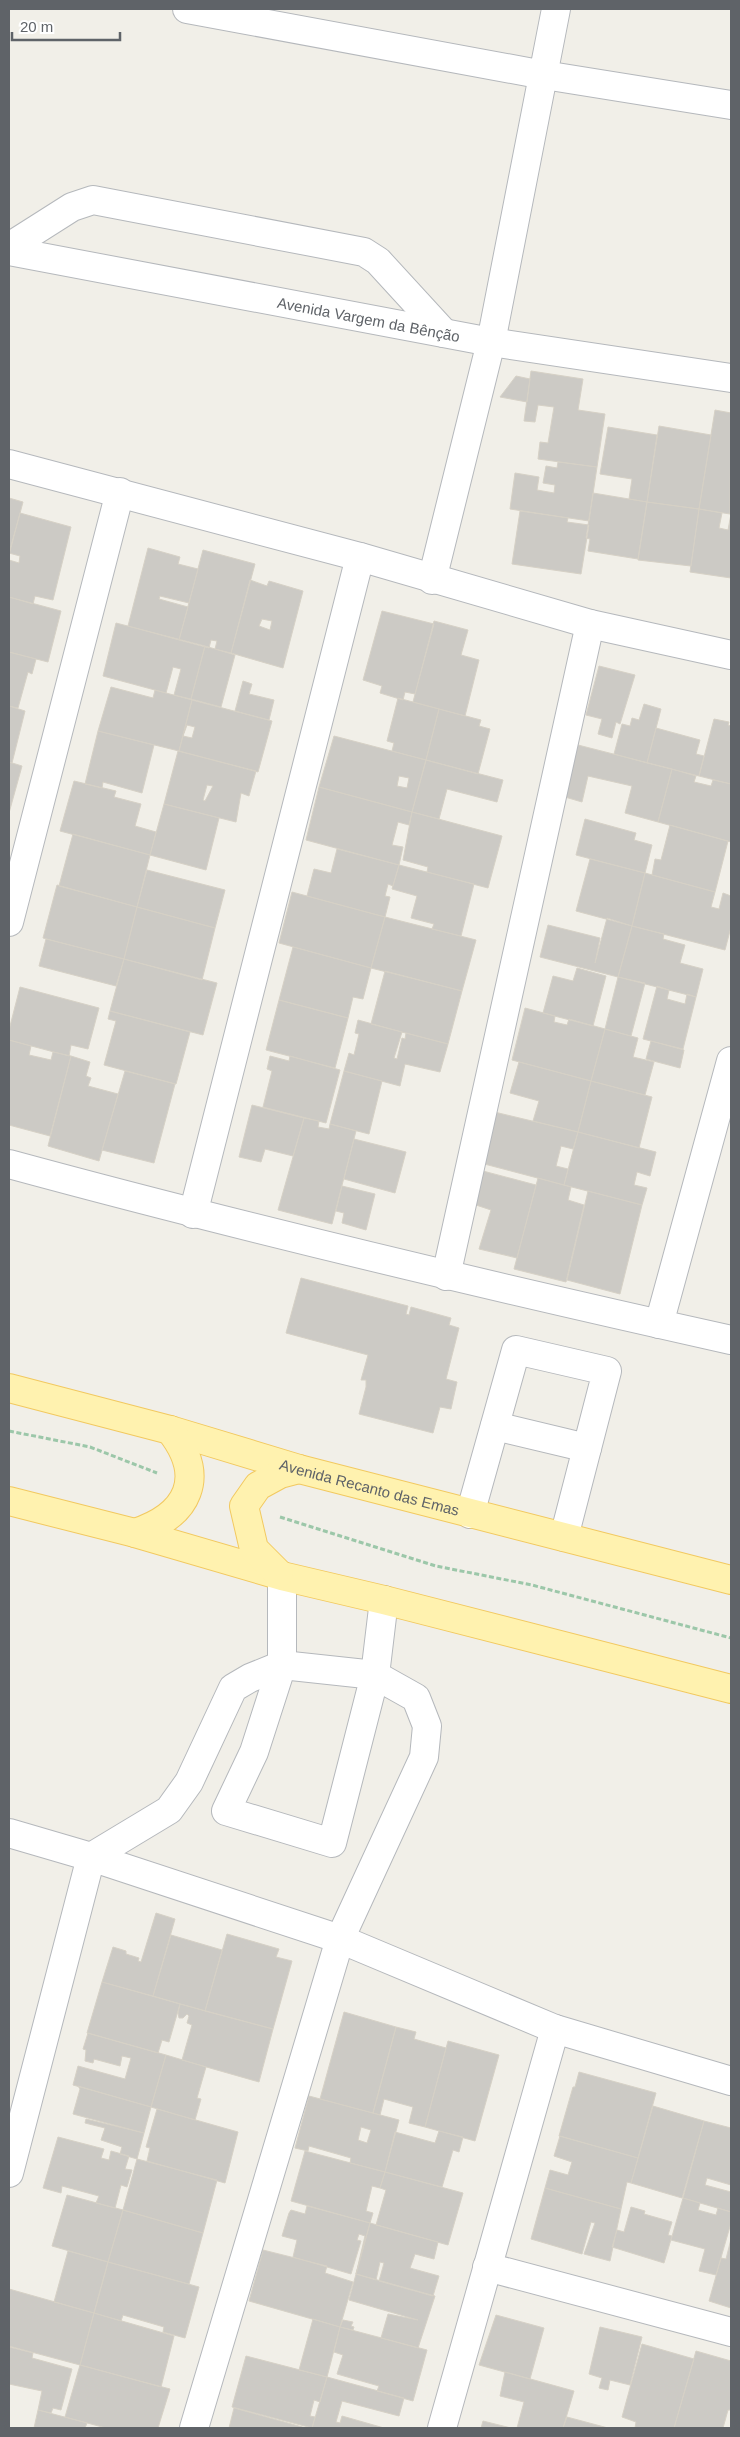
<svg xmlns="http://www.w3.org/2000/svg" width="740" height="2437" viewBox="0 0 740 2437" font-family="Helvetica,sans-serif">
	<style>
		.building { fill: #cccac5; stroke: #d6d1c6; fill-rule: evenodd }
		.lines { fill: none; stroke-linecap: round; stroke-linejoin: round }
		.minor-casing { stroke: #b5b8bc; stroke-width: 30 }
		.major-casing { stroke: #f2c960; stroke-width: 30 }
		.path { stroke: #9cc7a9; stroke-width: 3; stroke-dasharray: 5 2.5; stroke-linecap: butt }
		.minor { stroke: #fff; stroke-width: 28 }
		.major { stroke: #fff2af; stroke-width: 28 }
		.labels { text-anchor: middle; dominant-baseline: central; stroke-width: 5; stroke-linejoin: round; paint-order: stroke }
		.street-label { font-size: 15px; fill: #5f6368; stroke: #fff }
	</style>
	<rect width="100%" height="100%" fill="#f1efe8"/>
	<path class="building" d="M531 371 583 379 578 410 605 414 597 467 538 459 540 442 548 443 554 407 538 405 535 422 524 421Z
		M516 376 530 379 527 402 500 397Z
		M715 410 731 413 730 514 699 509Z
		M659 426 711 435 699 509 647 502Z
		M608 427 657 435 647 502 629 499 632 479 600 474Z
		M558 462 597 467 589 521 510 509 515 473 539 477 537 490 554 493 555 485 543 483 546 466 557 468Z
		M593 493 647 502 638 559 588 551 590 539 586 538Z
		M9 498 23 502 9 555Z
		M647 502 699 509 691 566 638 560Z
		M699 509 722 513 719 528 728 530 731 514V578L690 572Z
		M520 511 568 518 567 522 589 525 581 574 512 564Z
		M20 513 71 527 53 600 35 596 33 604 9 597V560L19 563 20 556 9 553Z
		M148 548 180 557 178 564 198 569 189 603 160 596 159 599 188 607 179 640 128 626Z
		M203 550 255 564 231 653 215 649 217 641 211 640 209 648 179 640Z
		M250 580 267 586 269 581 303 591 283 668 231 653ZM262 619 272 621 270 630 259 626Z
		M9 597 61 611 48 662 9 652Z
		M382 611 434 624 415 694 405 692 403 700 380 693 382 686 363 680Z
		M434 621 468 630 461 655 479 660 465 716 413 702Z
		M116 623 205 646 191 699 174 695 181 669 173 667 166 693 103 676Z
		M205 646 235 655 221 707 191 699Z
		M9 652 36 659 32 674 28 672 18 708 9 706Z
		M599 666 635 675 620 724 616 722 612 738 598 734 602 719 586 715Z
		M243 681 252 684 249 694 274 700 269 720 235 711Z
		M111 687 153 698 155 690 192 700 179 751 98 731Z
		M398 698 439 709 426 760 392 751 394 743 387 741Z
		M192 700 272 721 258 772 179 751ZM187 725 195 727 192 738 183 736Z
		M644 704 661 709 647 763 614 754 622 724 630 726 632 718 639 720Z
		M9 706 25 711 12 763 9 762Z
		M439 709 481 720 479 726 490 729 478 774 426 760Z
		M714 719 729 722 728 725 731 726V784L699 776Z
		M656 728 700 740 696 754 704 756 699 776 647 763Z
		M98 731 154 745 142 793 103 782 102 788 85 784Z
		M334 736 426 760 412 812 319 787ZM399 776 409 778 407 788 397 786Z
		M578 745 672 769 658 822 625 813 632 786 588 776 582 802 565 797Z
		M178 751 256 771 249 796 241 793 236 822 164 804ZM207 785 213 786 205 801 203 800Z
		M426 760 503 780 497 802 447 789 439 819 412 812Z
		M9 762 22 766 9 813Z
		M672 769 696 776 694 782 711 786 713 780 731 784V842L658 822Z
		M74 781 116 791 114 797 141 804 135 826 156 832 150 855 60 831Z
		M319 787 412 812 409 825 398 822 392 845 403 847 399 865 306 840Z
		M164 804 219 818 206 870 150 855Z
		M412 812 502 836 488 888 427 872 428 867 403 860Z
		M585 819 636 833 634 840 652 845 645 873 576 855Z
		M670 825 728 841 715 892 652 875 655 859 661 860Z
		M73 834 150 855 137 907 59 886Z
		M337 849 399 865 393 886 388 884 385 896 390 897 385 917 307 896 314 869 331 873Z
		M590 859 645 873 632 926 576 911Z
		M399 865 474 884 461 936 432 929 434 924 411 918 417 896 392 889Z
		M147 870 225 890 215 928 137 907Z
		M645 873 715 892 711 907 719 909 723 893 731 896V927L725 950 632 926Z
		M57 885 137 907 124 959 43 938Z
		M292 892 385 917 371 968 279 943Z
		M137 907 215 928 202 980 124 959Z
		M385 917 476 940 462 991 371 968Z
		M607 918 632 926 618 977 540 957 548 925 600 938 595 963Z
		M632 926 664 934 663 939 685 945 680 963 703 969 696 997 618 977Z
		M46 939 124 959 116 986 39 966Z
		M293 947 371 968 363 999 353 997 348 1018 279 1000Z
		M124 959 217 983 203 1035 110 1011Z
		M577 968 606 976 593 1026 543 1013 553 976 573 981Z
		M385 971 462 991 448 1044 371 1024Z
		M618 977 645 983 631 1036 605 1029Z
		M657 986 669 990 667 999 685 1004 687 994 696 997 683 1049 643 1039Z
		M20 987 99 1008 88 1049 71 1045 69 1056 9 1040V1030Z
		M279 1000 348 1018 335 1068 266 1050Z
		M525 1008 555 1016 554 1022 567 1025 569 1019 605 1029 591 1081 512 1060Z
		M110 1011 190 1032 176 1084 104 1065 116 1021 108 1019Z
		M358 1020 402 1032 394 1058 397 1059 402 1038 405 1039 406 1033 448 1044 440 1072 405 1064 400 1086 344 1071 349 1053 354 1055 359 1034 355 1033Z
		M605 1029 638 1038 633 1057 654 1062 645 1095 591 1081Z
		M9 1040 31 1046 29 1055 51 1060 53 1052 71 1056 50 1136 9 1125Z
		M651 1041 684 1050 680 1068 646 1059Z
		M71 1056 90 1062 86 1076 91 1078 88 1086 118 1094 99 1161 48 1146Z
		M270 1056 289 1061 290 1056 340 1070 326 1123 263 1107 272 1071 267 1069Z
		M519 1062 591 1081 578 1132 533 1121 539 1101 510 1093Z
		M125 1071 175 1084 154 1163 102 1150Z
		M344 1071 382 1081 369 1134 330 1124Z
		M591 1081 652 1097 639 1148 578 1132Z
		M252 1105 304 1118 293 1156 265 1149 261 1162 239 1157Z
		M486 1110 578 1132 573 1149 561 1146 556 1166 568 1169 564 1185 473 1161Z
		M304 1118 319 1121 318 1127 329 1129 330 1124 356 1131 332 1224 278 1210Z
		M578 1132 656 1152 650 1176 637 1172 634 1185 647 1188 642 1205 564 1185Z
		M354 1139 406 1152 395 1193 344 1179Z
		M483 1171 536 1185 517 1258 479 1249 491 1210 476 1205Z
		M538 1178 571 1187 568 1200 584 1205 566 1282 514 1269Z
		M342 1186 375 1194 366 1230 342 1223 344 1213 336 1211Z
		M588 1191 642 1205 620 1294 567 1280Z
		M301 1278 408 1306 406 1314 409 1315 411 1307 451 1318 449 1325 459 1328 446 1379 457 1382 451 1409 440 1407 433 1433 359 1414 366 1387V1380H361L368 1355 286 1333Z
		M156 1913 175 1919 153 1996 102 1982 113 1947 126 1951V1954L139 1958 138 1961 141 1962Z
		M227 1934 279 1949 276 1957 292 1961 273 2029 205 2011Z
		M171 1935 222 1950 205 2011 153 1996Z
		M102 1982 180 2004 169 2042 162 2040 158 2053 87 2033Z
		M180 2004 273 2029 259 2082 182 2060 192 2025 187 2023 189 2016 187 2014 183 2018H179L178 2013Z
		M344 2012 396 2027 373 2113 320 2099Z
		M396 2027 416 2032 414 2039 446 2048 425 2127 409 2123 413 2107 384 2099 380 2115 373 2113Z
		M88 2033 166 2055 151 2107 73 2085 78 2066 125 2079 131 2058 122 2056 120 2066 94 2059 93 2063 85 2061 86 2050 83 2049Z
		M448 2041 499 2055 475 2141 425 2127Z
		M166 2055 206 2067 197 2098 201 2099 195 2120 151 2107Z
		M579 2072 656 2093 638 2158 559 2136 573 2087H575Z
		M78 2086 151 2107 144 2133 73 2114 80 2089Z
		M309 2096 399 2120 385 2172 350 2163 351 2158 309 2146 308 2151 295 2148ZM361 2127 371 2130 367 2143 358 2140Z
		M653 2106 704 2121 682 2198 631 2183Z
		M157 2109 238 2132 225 2183 147 2161 150 2148 146 2147Z
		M86 2119 144 2133 137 2159 120 2154 122 2147 101 2140 105 2128 85 2123Z
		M704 2121 731 2128V2185L707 2178 705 2185 731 2192V2212L683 2198Z
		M439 2131 463 2137 459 2152 453 2150 442 2187 385 2172 395 2132 435 2143Z
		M560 2136 638 2158 631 2183 627 2182 621 2209 545 2188 550 2170 568 2175 572 2162 554 2156Z
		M58 2137 104 2149 101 2158 109 2160 111 2151 129 2156 125 2169 132 2170 127 2187 121 2185 115 2208 96 2203 99 2196 62 2186 61 2193 43 2188Z
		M305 2151 385 2172 380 2188 372 2186 366 2211 373 2213 370 2223 291 2201Z
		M137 2159 217 2180 203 2233 123 2210Z
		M385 2172 463 2193 448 2245 376 2225 386 2190 380 2188Z
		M545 2188 621 2209 610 2261 584 2254 595 2223 591 2222 582 2254 531 2239Z
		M67 2195 123 2210 108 2262 52 2246Z
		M683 2198 700 2203 698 2210 716 2215 718 2208 731 2212V2223L716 2275 699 2271 705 2249 671 2240Z
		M307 2206 370 2223 356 2274 365 2236 359 2234 357 2240 361 2241 351 2274 293 2257 297 2240 282 2236 289 2213 291 2210 305 2214Z
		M631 2207 645 2211 644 2214 672 2222 668 2235 672 2236 664 2263 612 2247 617 2230 624 2232Z
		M123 2210 203 2233 189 2284 108 2262Z
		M370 2223 438 2242 434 2259 415 2254 410 2268 439 2276 433 2296 379 2281 384 2263 380 2262 376 2280 356 2274Z
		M731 2239V2308L709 2301 721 2258 726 2259Z
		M263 2250 327 2266 325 2273 353 2282 340 2327 249 2301Z
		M68 2251 108 2262 94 2313 54 2302Z
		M108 2262 199 2287 185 2338 163 2332 164 2327 123 2315 121 2321 94 2313Z
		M356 2274 435 2296 418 2348 381 2338 388 2314 418 2320 349 2300Z
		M9 2289 94 2313 80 2365 9 2346Z
		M94 2313 174 2336 161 2387 80 2365Z
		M496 2315 544 2328 530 2379 479 2365Z
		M313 2319 340 2327 327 2377 299 2370Z
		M343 2320 353 2322 351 2326 354 2327 353 2330 340 2327Z
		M340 2327 427 2350 413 2401 377 2391 379 2386 337 2374 343 2355 334 2352Z
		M600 2327 642 2337 630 2385 610 2380 608 2390 599 2388 602 2378 589 2374Z
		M642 2344 694 2359 674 2428H635L636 2422 622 2417Z
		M9 2347 33 2353 32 2358 72 2369 61 2410 53 2408 51 2413 38 2410 42 2391 9 2384Z
		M696 2351 731 2361V2410H728L723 2428H674Z
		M246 2356 327 2377 320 2402 314 2400 310 2416 315 2417 312 2428 232 2407Z
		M80 2365 170 2389 158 2428H106L65 2417Z
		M505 2372 574 2391 563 2428H517L524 2402 500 2396Z
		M327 2377 404 2398 399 2416 342 2401 336 2422 340 2423 342 2416 384 2428H312Z
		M234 2408 306 2428H229Z
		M38 2410 87 2423 85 2428H34Z
		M567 2417 608 2428H563Z
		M483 2421 511 2428H481Z"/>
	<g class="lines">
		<g class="minor-casing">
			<g id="minor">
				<path d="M187 9 544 75 731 105"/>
				<path d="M9 247 72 207 93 200 364 252 378 261 444 333"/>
				<path id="s1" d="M9 251 491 342 731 378"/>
				<path d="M9 464 360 557 590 624 731 655"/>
				<path d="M432 580 491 342 556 9"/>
				<path d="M9 922 120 492"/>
				<path d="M9 1164C248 1229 489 1286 731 1340"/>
				<path d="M193 1214 360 557"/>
				<path d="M446 1276 590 624"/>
				<path d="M659 1324 731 1061"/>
				<path d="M495 1426 587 1448"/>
				<path d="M470 1514 516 1350 607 1371 564 1537"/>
				<path d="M282 1576V1665L254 1752 226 1811 332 1843 375 1675 384 1600"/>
				<path d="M9 1833 91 1857 340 1939 555 2029 731 2081"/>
				<path d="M9 2173 91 1857 169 1810 189 1782 233 1688 250 1678 282 1665 375 1675 416 1698 427 1726 424 1757 340 1939 194 2428"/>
				<path d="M487 2267 731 2332"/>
				<path d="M442 2428 555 2029"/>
			</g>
		</g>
		<g class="major-casing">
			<g id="major">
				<path id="s2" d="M9 1388 170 1430 299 1469 731 1580"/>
				<path d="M9 1501 135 1533 282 1576 384 1600 731 1689"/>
				<path d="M135 1533C189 1515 207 1477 170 1430"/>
				<path d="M279 1574 254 1549 244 1506 258 1486 280 1474 299 1469"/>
			</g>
		</g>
		<path class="path" d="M9 1431 90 1447 157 1473
			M280 1517 436 1566 532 1585 731 1638"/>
		<use href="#minor" class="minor"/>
		<use href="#major" class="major"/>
	</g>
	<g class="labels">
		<g class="street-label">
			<text stroke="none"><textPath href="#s1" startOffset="366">Avenida Vargem da Bênção</textPath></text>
			<text stroke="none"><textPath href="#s2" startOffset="374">Avenida Recanto das Emas</textPath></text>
		</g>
	</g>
	<rect width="740" height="2437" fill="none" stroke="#5f6368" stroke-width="20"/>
	<path d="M12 32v8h108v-8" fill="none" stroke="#5f6368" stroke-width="2.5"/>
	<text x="20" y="32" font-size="15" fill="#5f6368" stroke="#ffffff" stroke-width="4" paint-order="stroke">20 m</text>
</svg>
